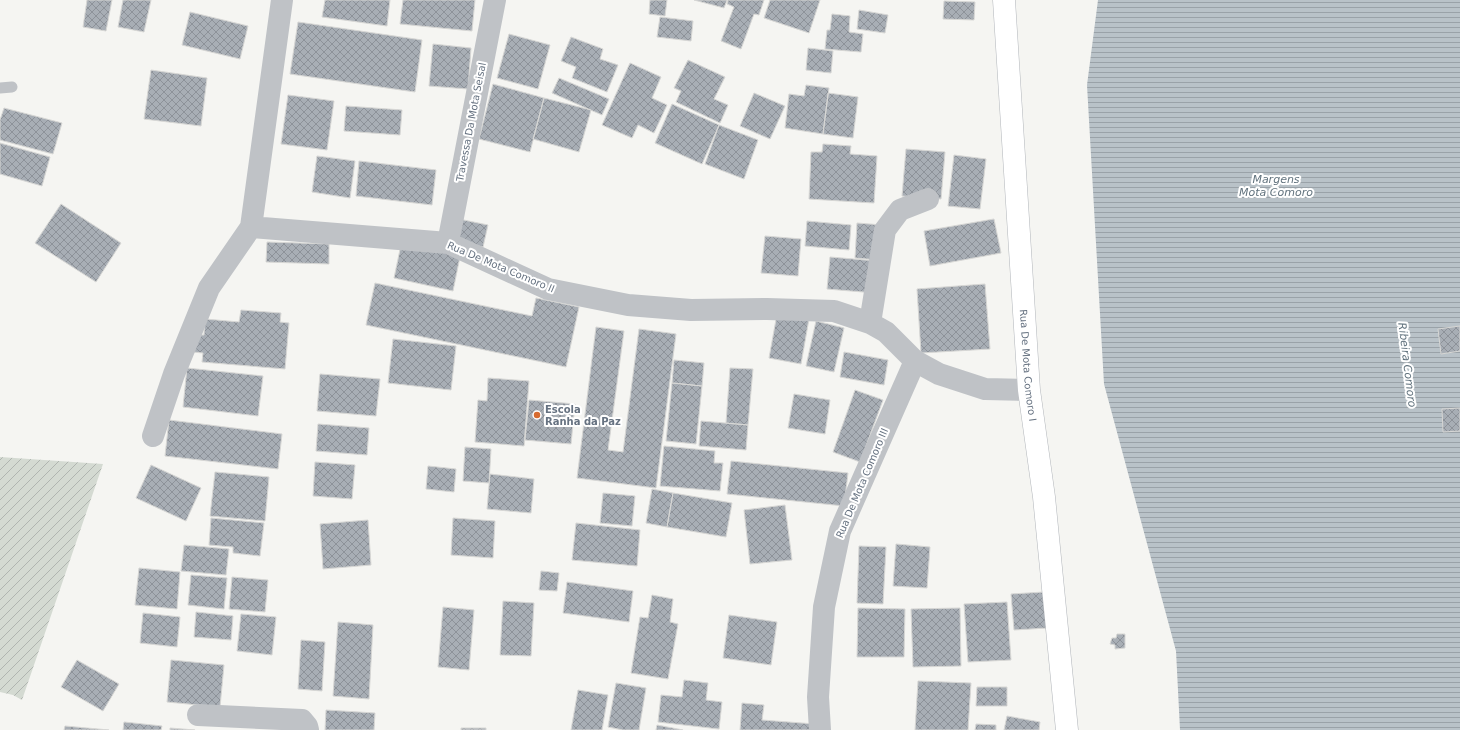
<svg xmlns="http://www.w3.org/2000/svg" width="1460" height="730" viewBox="0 0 1460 730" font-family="'DejaVu Sans',sans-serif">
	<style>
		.garden { fill: url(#garden-furrows) }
		.water { fill: url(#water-rules) }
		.building { fill: url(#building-cross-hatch); stroke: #d7d7d5 }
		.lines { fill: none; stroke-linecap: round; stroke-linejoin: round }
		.secondary-casing { stroke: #b1b5ba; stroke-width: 23 }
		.lane { stroke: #bfc2c6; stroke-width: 11 }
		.street { stroke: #bfc2c6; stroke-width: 22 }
		.secondary { stroke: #fff; stroke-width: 22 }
		.poi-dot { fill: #d76b30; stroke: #fff; stroke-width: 1.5 }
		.labels { text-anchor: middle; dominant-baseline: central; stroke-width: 4; stroke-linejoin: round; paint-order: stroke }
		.street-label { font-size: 10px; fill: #667281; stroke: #fff }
		.poi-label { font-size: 10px; font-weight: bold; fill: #667281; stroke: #fff; text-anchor: start }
		.water-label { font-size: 11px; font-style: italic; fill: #62737e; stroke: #fff }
	</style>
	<defs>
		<pattern id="garden-furrows" width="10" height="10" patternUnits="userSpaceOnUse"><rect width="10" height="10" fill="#d4dad2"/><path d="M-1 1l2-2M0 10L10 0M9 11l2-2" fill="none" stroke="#b0b5b0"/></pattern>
		<pattern id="water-rules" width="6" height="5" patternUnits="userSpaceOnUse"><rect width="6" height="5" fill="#b9c2c8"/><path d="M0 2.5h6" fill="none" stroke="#9aa2a8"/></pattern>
		<pattern id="building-cross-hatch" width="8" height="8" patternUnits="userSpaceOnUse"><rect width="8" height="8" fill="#a8aeb5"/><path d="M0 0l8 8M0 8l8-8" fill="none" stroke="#8d9299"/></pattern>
	</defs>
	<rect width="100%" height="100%" fill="#f5f5f2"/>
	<path class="garden" d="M0 457 103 464 22 700 13 695 0 692Z"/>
	<path class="water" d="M1098 0H1460V730H1180L1176 651 1104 384 1087 85Z"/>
	<path class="building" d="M87 0H112L106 31 83 27Z
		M123 0H151L144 32 118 27Z
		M325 0H390L387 26 322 17Z
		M403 0H475L472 31 400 24Z
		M650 0H667L665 16 649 14Z
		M694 0H727L724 8Z
		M728 0H764L759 15 754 14 741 49 721 41 734 7 727 4Z
		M770 0H820L809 33 764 18Z
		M944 1 975 2 974 20 943 19Z
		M859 10 888 15 885 33 857 29Z
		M190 12 248 26 240 59 182 45Z
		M832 14 850 16 849 32 863 34 861 52 825 49 827 30H830Z
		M660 17 693 21 691 41 657 37Z
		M298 22 422 40 415 92 290 74Z
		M509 34 550 45 538 89 497 78Z
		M571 37 603 49 600 59 618 65 607 92 572 78 576 67 561 61Z
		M433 44 471 48 468 89 429 86Z
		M808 48 833 51 831 73 806 70Z
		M688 60 725 77 714 99 728 105 720 123 676 102 681 91 674 88Z
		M630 63 661 77 652 98 667 105 654 133 638 125 632 138 602 125Z
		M151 70 207 78 201 126 144 119Z
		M559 78 609 99 602 115 552 93Z
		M493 84 544 98 530 152 479 139Z
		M806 85 829 88 823 134 785 128 789 94 804 96Z
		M754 93 785 106 770 139 740 126Z
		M828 93 858 97 853 138 823 134Z
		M288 95 334 101 327 150 281 144Z
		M544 98 591 110 579 152 533 139Z
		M672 104 719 125 702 164 655 143Z
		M346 106 402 110 400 135 344 131Z
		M4 108 62 123 53 154 0 140V120Z
		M719 125 758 140 744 179 705 164Z
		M0 143 50 157 42 186 0 174Z
		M823 144 851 146 850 154 877 156 874 203 809 199 811 152H822Z
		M906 149 945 152 941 199 902 196Z
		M954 155 986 159 980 209 948 206Z
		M317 156 355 161 350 198 312 192Z
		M359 161 436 170 432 205 356 196Z
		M61 204 121 243 96 282 35 243Z
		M454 218 488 225 483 247 450 240Z
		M994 219 1001 253 930 266 924 231Z
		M807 221 851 225 849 250 805 246Z
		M857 223 882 225 879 260 855 258Z
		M765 236 801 239 798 276 761 273Z
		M402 240 461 252 453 291 394 278Z
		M267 242 329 244V264L266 262Z
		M830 257 877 261 875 293 827 289Z
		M375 283 532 316 536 298 579 307 566 367 366 325Z
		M985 284 990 349 921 353 917 289Z
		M241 310 281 313 280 322 289 323 285 369 202 362 203 353 193 352 194 335H204L205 319 239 322Z
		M777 314 809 319 801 364 769 358Z
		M816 321 844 328 834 372 806 366Z
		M1460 326V351L1441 354 1438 329Z
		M596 327 624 331 608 450 623 452 639 329 676 334 656 488 577 478Z
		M393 339 456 346 451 390 388 383Z
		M844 352 888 360 884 385 840 377Z
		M674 360 704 363 702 386 672 383Z
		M187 368 263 376 258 416 183 407Z
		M730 368 753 369 748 425 726 423Z
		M320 374 380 379 376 416 317 411Z
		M488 378 529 381 524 446 475 442 478 400 487 401Z
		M672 383 702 386 696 444 666 441Z
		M855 390 883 400 860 462 833 452Z
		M794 394 830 400 825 434 788 428Z
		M529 400 575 404 571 444 525 440Z
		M1460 408V431L1443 432 1442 409Z
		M169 420 282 434 278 469 165 456Z
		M701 421 748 425 746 450 699 446Z
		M318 424 369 428 367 455 316 451Z
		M664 446 715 451 714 463H723L720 491 660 486Z
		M465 447 491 449 489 483 463 481Z
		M731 461 848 473 844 506 727 494Z
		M315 462 355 465 352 499 313 496Z
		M151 465 201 488 186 521 136 498Z
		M428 466 456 469 454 492 426 489Z
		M215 472 269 477 265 521 210 516Z
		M490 474 534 479 531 513 487 509Z
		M652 489 673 493 667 527 646 523Z
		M603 493 635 496 632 526 600 523Z
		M673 493 732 503 726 537 667 527Z
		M785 505 792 560 750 564 744 510Z
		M211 518 264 523 260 556 233 553V547L209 545Z
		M453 518 495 521 493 558 451 555Z
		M368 520 371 565 323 569 320 524Z
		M576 523 640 530 637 566 572 560Z
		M896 544 930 547 927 588 893 586Z
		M184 545 229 549 226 575 181 571Z
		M859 546 886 547 883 604 857 603Z
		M139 568 180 572 177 609 135 605Z
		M541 571 559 573 557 591 539 590Z
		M191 575 227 578 224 609 188 605Z
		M232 577 268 580 265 612 229 609Z
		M567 582 633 591 629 622 563 613Z
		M1044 592 1047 628 1014 630 1011 594Z
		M652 595 673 599 670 622 678 624 668 679 631 673 640 617 648 618Z
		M503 601 534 603 531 656 500 655Z
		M1007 602 1011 660 968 662 964 604Z
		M443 607 474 610 469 670 438 667Z
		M858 608 905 609 904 657H857Z
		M960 608 961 666 913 667 911 609Z
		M196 612 233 616 231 640 194 637Z
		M143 613 180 617 177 647 140 643Z
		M241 614 276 617 272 655 237 651Z
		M729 615 777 622 771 665 723 658Z
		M338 622 373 625 369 699 333 696Z
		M1117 634H1125V648L1115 649V645L1110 644 1112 638H1116Z
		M301 640 325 642 322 691 298 689Z
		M77 660 119 684 103 711 61 687Z
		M171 660 224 665 220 707 167 702Z
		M684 680 708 683 706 700 722 702 719 729 658 722 661 695 682 697Z
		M918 681 971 683 968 730H915Z
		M616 683 646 688 639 730H623L608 727Z
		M977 687H1007V706H976Z
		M578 690 608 695 602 730H571Z
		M742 703 764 705 762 720 815 724 814 730H740Z
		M326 710 375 713 374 730H325Z
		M1007 716 1040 722 1039 730H1004Z
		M124 722 162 726 161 730H123Z
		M976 724 996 725V730H975Z
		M657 725 683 730H656Z
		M65 726 109 730H64Z
		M170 728 195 730H170Z
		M461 728H486V730H461Z"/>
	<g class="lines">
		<g class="secondary-casing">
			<g id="secondary">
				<path id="s1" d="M1004 0 1029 390 1044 497 1067 730"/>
			</g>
		</g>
		<path class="lane" d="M0 88 12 87"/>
		<path class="street" d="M282 0 251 227 448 243 548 289 628 305 691 310 767 309 834 311 870 323 886 332 915 361 939 374 985 389 1029 390
			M448 243 495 0
			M870 323 885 230 900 210 928 199
			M153 436 174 374 209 288 251 227
			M198 715 302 720 307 726 308 730
			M820 730 818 697 824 607 840 531 915 361"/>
		<use href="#secondary" class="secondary"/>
	</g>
	<circle class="poi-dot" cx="537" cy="415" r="4"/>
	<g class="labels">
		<g class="street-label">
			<text transform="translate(471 122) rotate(-79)">Travessa Da Mota Seisal</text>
			<text transform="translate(501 267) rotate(23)">Rua De Mota Comoro II</text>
			<text stroke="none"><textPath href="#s1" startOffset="366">Rua De Mota Comoro I</textPath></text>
			<text transform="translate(862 483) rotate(-67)">Rua De Mota Comoro III</text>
		</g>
		<g class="poi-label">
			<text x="545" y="409">Escola<tspan x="545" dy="12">Ranha da Paz</tspan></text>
		</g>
		<g class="water-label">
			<text x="1276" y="179">Margens<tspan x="1276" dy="13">Mota Comoro</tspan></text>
			<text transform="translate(1407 365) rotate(83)">Ribeira Comoro</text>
		</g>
	</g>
</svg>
